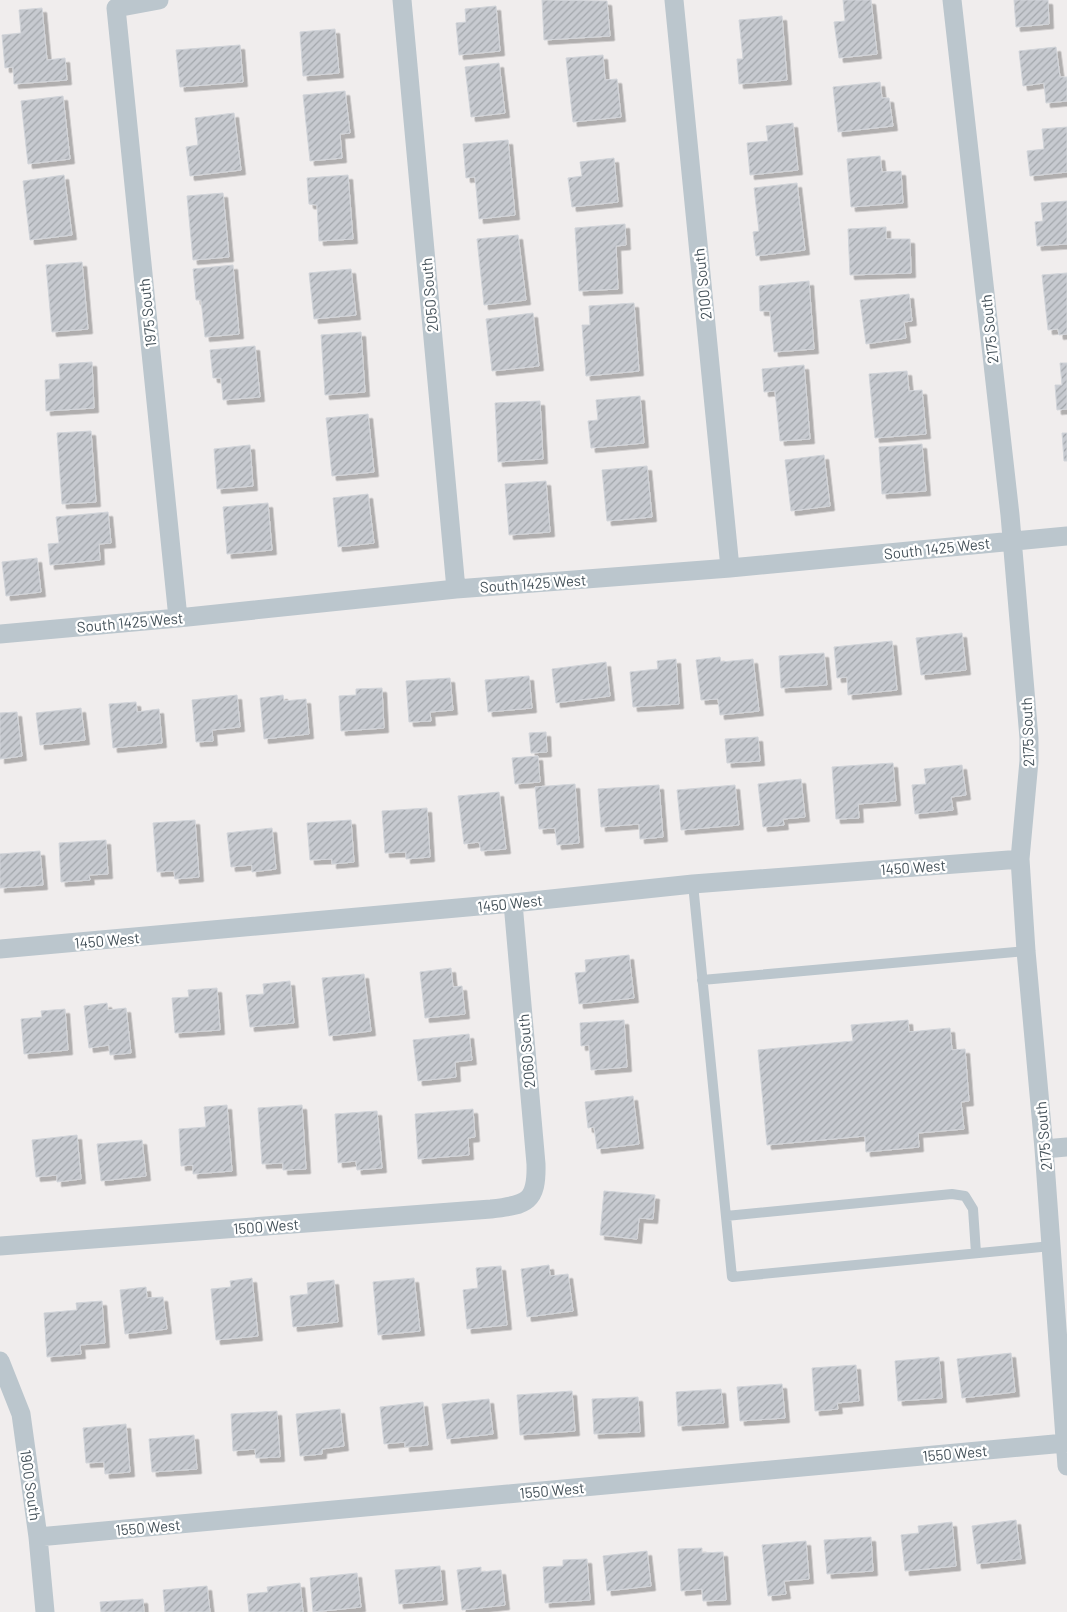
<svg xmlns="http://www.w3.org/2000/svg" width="1067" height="1612" viewBox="0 0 1067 1612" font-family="Barlow,sans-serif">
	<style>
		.building { fill: url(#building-hatch); stroke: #d1d4d9; filter: url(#shadow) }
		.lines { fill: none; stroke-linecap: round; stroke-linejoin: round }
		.service { stroke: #bbc6cd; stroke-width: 10 }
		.minor { stroke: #bbc6cd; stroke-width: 19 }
		.labels { text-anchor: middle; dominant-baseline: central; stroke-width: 4.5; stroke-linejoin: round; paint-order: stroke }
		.street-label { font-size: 15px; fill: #45525a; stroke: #fff }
	</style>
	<defs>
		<pattern id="building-hatch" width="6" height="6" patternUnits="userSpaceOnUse" patternTransform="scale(1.25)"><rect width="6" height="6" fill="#c7cad0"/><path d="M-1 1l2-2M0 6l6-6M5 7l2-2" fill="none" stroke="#a3a7ac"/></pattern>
		<filter id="shadow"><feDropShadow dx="4.5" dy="4.5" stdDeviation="0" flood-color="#0004"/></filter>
	</defs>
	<rect width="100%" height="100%" fill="#f0eded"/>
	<path class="building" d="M542 0 607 1 610 36 544 40Z
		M843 0H871L877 54 839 58 834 22 845 21Z
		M1014 0H1048L1049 24 1016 27Z
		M496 6 500 51 459 55 456 23 466 22 465 9Z
		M42 8 47 60 65 58 67 80 14 84 13 67 5 68 2 35 21 33 19 10Z
		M782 16 787 80 739 84 737 59H743L739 20Z
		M335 29 339 73 303 76 300 32Z
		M240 45 243 82 180 87 176 50Z
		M1056 47 1060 77H1067V101L1046 103 1044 83 1023 86 1019 51Z
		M603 55 605 80 617 79 621 117 573 122 566 58Z
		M499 63 505 113 471 117 465 67Z
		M880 82 882 98H889L893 126 838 132 833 87Z
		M345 91 350 133 340 134 342 158 310 161 303 95Z
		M63 96 70 159 28 164 21 101Z
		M234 113 241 170 190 176 186 147 198 145 195 118Z
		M793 123 798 170 750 175 747 143 768 141 766 126Z
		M1067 127V172L1030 176 1027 151 1044 149 1042 129Z
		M508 140 515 215 479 219 475 177 466 178 463 144Z
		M880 156 882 172 901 171 903 203 851 207 847 159Z
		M614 158 618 202 572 207 568 178 582 176 580 162Z
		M64 175 72 235 30 240 23 181Z
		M348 175 353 239 319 241 317 205 309 204 307 178Z
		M797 183 805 250 756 256 753 232 759 231 754 188Z
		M223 193 229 257 193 260 187 196Z
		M1067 201V244L1037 246 1035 222 1043 221 1041 203Z
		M625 224 626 245 616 246 618 289 579 291 575 228Z
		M886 227V239H910L911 273 850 275 848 229Z
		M518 235 526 300 484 305 477 239Z
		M82 262 88 329 52 332 46 265Z
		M233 265 239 334 205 337 201 300H196L193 269Z
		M351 269 356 315 314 319 309 273Z
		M1067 273V334L1059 335 1058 329 1048 330 1042 275Z
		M809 281 814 349 774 352 770 311H760L759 286Z
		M909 294 912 321 904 322 906 338 866 344 860 300Z
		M634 303 639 371 586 376 582 325H590L589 306Z
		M533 313 539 366 492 371 486 319Z
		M361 332 365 392 325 395 321 335Z
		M255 346 260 397 223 400 221 378H213L210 350Z
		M92 362 94 408 46 411 45 380 60 379 59 364Z
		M1060 363H1067V409L1057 410 1055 385H1062Z
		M804 365 810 439 780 441 775 391 764 392 762 369Z
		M907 371 909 391 922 390 926 434 875 438 869 374Z
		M640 396 644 443 591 448 588 421 598 420 596 400Z
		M540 401 543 459 498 462 495 403Z
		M368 414 374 472 332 476 326 418Z
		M91 431 96 502 62 504 57 433Z
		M1062 433H1067V461H1064Z
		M922 444 926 491 882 494 879 447Z
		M250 445 253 486 217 489 214 449Z
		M824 455 830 506 791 511 785 460Z
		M647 466 652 517 607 521 602 470Z
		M546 481 550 532 509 535 505 484Z
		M368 494 374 543 338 547 333 498Z
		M268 503 272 550 227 554 223 507Z
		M108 512 111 543 99 544 100 560 50 565 48 544 59 543 56 517Z
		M37 558 41 592 6 596 2 562Z
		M962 633 966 670 921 675 916 638Z
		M892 641 897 690 848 695 847 677 837 678 834 647Z
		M824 653 827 685 781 688 779 656Z
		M720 657 721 662 753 659 759 711 720 715 718 699 701 700 696 660Z
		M676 659 679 704 633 707 630 672 658 669 657 661Z
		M606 662 610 696 556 703 552 669Z
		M529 676 532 708 488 712 485 680Z
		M450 678 453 710 430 712 431 721 409 722 406 681Z
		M382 688 384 728 341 731 339 696 356 695V689Z
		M237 695 240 727 212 730 213 741 196 742 192 700Z
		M283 695 284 701 306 699 309 734 264 739 260 698Z
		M136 702 137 712 159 709 162 743 113 748 109 704Z
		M81 708 85 740 40 745 36 713Z
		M17 712 22 756 0 759V713Z
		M546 732 547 752 531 753 529 733Z
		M758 737 760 761 727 763 725 739Z
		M538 756 540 782 515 784 512 758Z
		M893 763 896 801 858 804 859 818 836 819 832 767Z
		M962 765 966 795 951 797 953 810 915 814 912 785 926 784 924 769Z
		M801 779 805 817 783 819 784 825 763 827 758 784Z
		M575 784 579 843 557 845 555 828 539 829 535 787Z
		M659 785 663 837 640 839 639 824 601 827 598 789Z
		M735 785 739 825 681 830 677 790Z
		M499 792 506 849 481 851 479 842 464 844 458 796Z
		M427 808 430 857 406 859V852L385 853 382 811Z
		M195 820 199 877 175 879 174 871 157 872 153 823Z
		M351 820 354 862 332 864V859L310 860 307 823Z
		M272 828 276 869 252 872V865L231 867 227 833Z
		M106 840 108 874 89 875 90 880 61 882 59 843Z
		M40 851 43 885 0 888V854Z
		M629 955 634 998 579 1004 575 973 586 972 585 960Z
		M451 968 453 987 462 986 465 1014 425 1018 420 972Z
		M364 974 371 1031 329 1036 322 978Z
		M290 981 294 1023 250 1027 246 995 264 994 263 984Z
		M217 988 220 1030 175 1033 172 998 189 997 188 990Z
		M107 1003 108 1010 126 1008 131 1053 110 1055 109 1045 89 1048 84 1006Z
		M65 1009 68 1050 24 1054 21 1019 42 1017 41 1011Z
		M624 1020 627 1067 591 1070 589 1045 581 1046 580 1023Z
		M908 1020 909 1032 950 1028 952 1050 965 1049 969 1101 961 1102 964 1129 918 1133 919 1147 866 1152 865 1136 767 1145 758 1050 853 1041 851 1025Z
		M469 1034 472 1060 455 1062 456 1077 418 1081 413 1040Z
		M633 1096 639 1144 597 1149 594 1127 588 1128 585 1102Z
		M227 1105 232 1171 193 1174V1165L181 1166 179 1129 206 1127 204 1107Z
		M302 1105 306 1169 283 1170V1163L262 1164 258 1108Z
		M473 1109 475 1137 468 1138 469 1155 418 1159 415 1114Z
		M377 1111 382 1168 357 1170 356 1161 338 1163 335 1114Z
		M77 1135 81 1179 57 1182V1175L36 1177 32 1140Z
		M142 1140 146 1176 101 1181 97 1144Z
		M604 1191 655 1195 653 1219 639 1218 637 1239 600 1235Z
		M549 1265 550 1276 568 1274 573 1311 527 1317 521 1269Z
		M501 1266 507 1325 467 1329 463 1290 478 1288 476 1268Z
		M252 1278 258 1336 216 1340 211 1289 231 1287 230 1281Z
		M414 1278 420 1331 378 1335 373 1282Z
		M334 1280 338 1322 293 1327 290 1296 308 1294 307 1283Z
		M146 1287 147 1298 163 1297 167 1329 125 1334 120 1290Z
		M102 1301 105 1343 80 1345 81 1354 47 1357 44 1313 77 1310 76 1303Z
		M1011 1353 1015 1392 962 1398 957 1359Z
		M939 1357 942 1398 898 1401 895 1361Z
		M856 1365 859 1401 837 1403 838 1409 815 1411 812 1368Z
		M782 1384 785 1418 740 1421 737 1387Z
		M721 1389 724 1423 678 1426 676 1392Z
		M572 1391 575 1431 520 1435 517 1395Z
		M638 1397 640 1432 594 1434 592 1399Z
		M489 1399 493 1434 447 1439 442 1404Z
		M423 1402 428 1445 405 1447V1442L384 1444 380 1407Z
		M340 1409 344 1446 322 1449V1454L300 1456 296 1414Z
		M277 1411 280 1457 256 1458 255 1449 233 1451 231 1414Z
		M126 1424 130 1472 105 1474 104 1462 86 1463 83 1428Z
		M194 1435 197 1469 152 1472 149 1439Z
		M1016 1520 1021 1559 977 1564 972 1526Z
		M952 1522 956 1566 905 1571 901 1535 919 1533 918 1526Z
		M871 1537 873 1571 827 1574 824 1540Z
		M806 1541 809 1579 784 1581 786 1594 768 1596 762 1545Z
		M702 1548V1553L723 1552 726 1600 703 1601 702 1589 681 1591 678 1549Z
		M647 1551 651 1586 607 1591 603 1556Z
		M587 1559 590 1600 545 1603 543 1567 563 1566V1560Z
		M440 1566 443 1600 399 1604 395 1570Z
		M481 1567V1572L501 1570 505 1605 462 1610 457 1570Z
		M357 1573 361 1607 313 1612 310 1578Z
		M300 1583 303 1612H249L247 1594 268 1592 267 1587Z
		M207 1586 210 1612H165L163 1590Z
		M143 1599 144 1612H101L100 1602Z"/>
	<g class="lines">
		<path class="service" d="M693 884 732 1277 1051 1246
			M702 980 1026 951
			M726 1216 952 1194 965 1196 973 1209 976 1253"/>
		<path class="minor" d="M159 0 116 8 178 618
			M402 0 456 589
			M674 0 730 568
			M952 0 1010 515 1029 738V761L1020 859 1026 951 1044 1149 1067 1466
			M0 634 178 618 456 589 730 568 1067 536
			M0 949 513 903 693 884 1020 859
			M1044 1149 1067 1147
			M0 1246 491 1209C527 1205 537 1202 536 1164L513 903
			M0 1361 21 1414 38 1537 45 1612
			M38 1537 1065 1443"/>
	</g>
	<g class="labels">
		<g class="street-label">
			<text transform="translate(702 284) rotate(-96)">2100 South</text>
			<text transform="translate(429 295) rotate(-95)">2050 South</text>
			<text transform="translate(147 313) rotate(-96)">1975 South</text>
			<text transform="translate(989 329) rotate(-96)">2175 South</text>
			<text transform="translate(937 548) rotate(-6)">South 1425 West</text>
			<text transform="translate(533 583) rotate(-4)">South 1425 West</text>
			<text transform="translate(130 622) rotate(-5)">South 1425 West</text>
			<text transform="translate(1027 732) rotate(-92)">2175 South</text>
			<text transform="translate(913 867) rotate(-4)">1450 West</text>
			<text transform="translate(510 903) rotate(-6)">1450 West</text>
			<text transform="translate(107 940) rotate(-5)">1450 West</text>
			<text transform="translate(526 1051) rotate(-95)">2060 South</text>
			<text transform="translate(1043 1136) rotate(-95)">2175 South</text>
			<text transform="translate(266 1226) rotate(-4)">1500 West</text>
			<text transform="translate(955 1453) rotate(-5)">1550 West</text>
			<text transform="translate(31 1485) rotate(82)">1900 South</text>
			<text transform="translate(552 1490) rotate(-5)">1550 West</text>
			<text transform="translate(148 1527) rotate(-5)">1550 West</text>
		</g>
	</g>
</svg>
